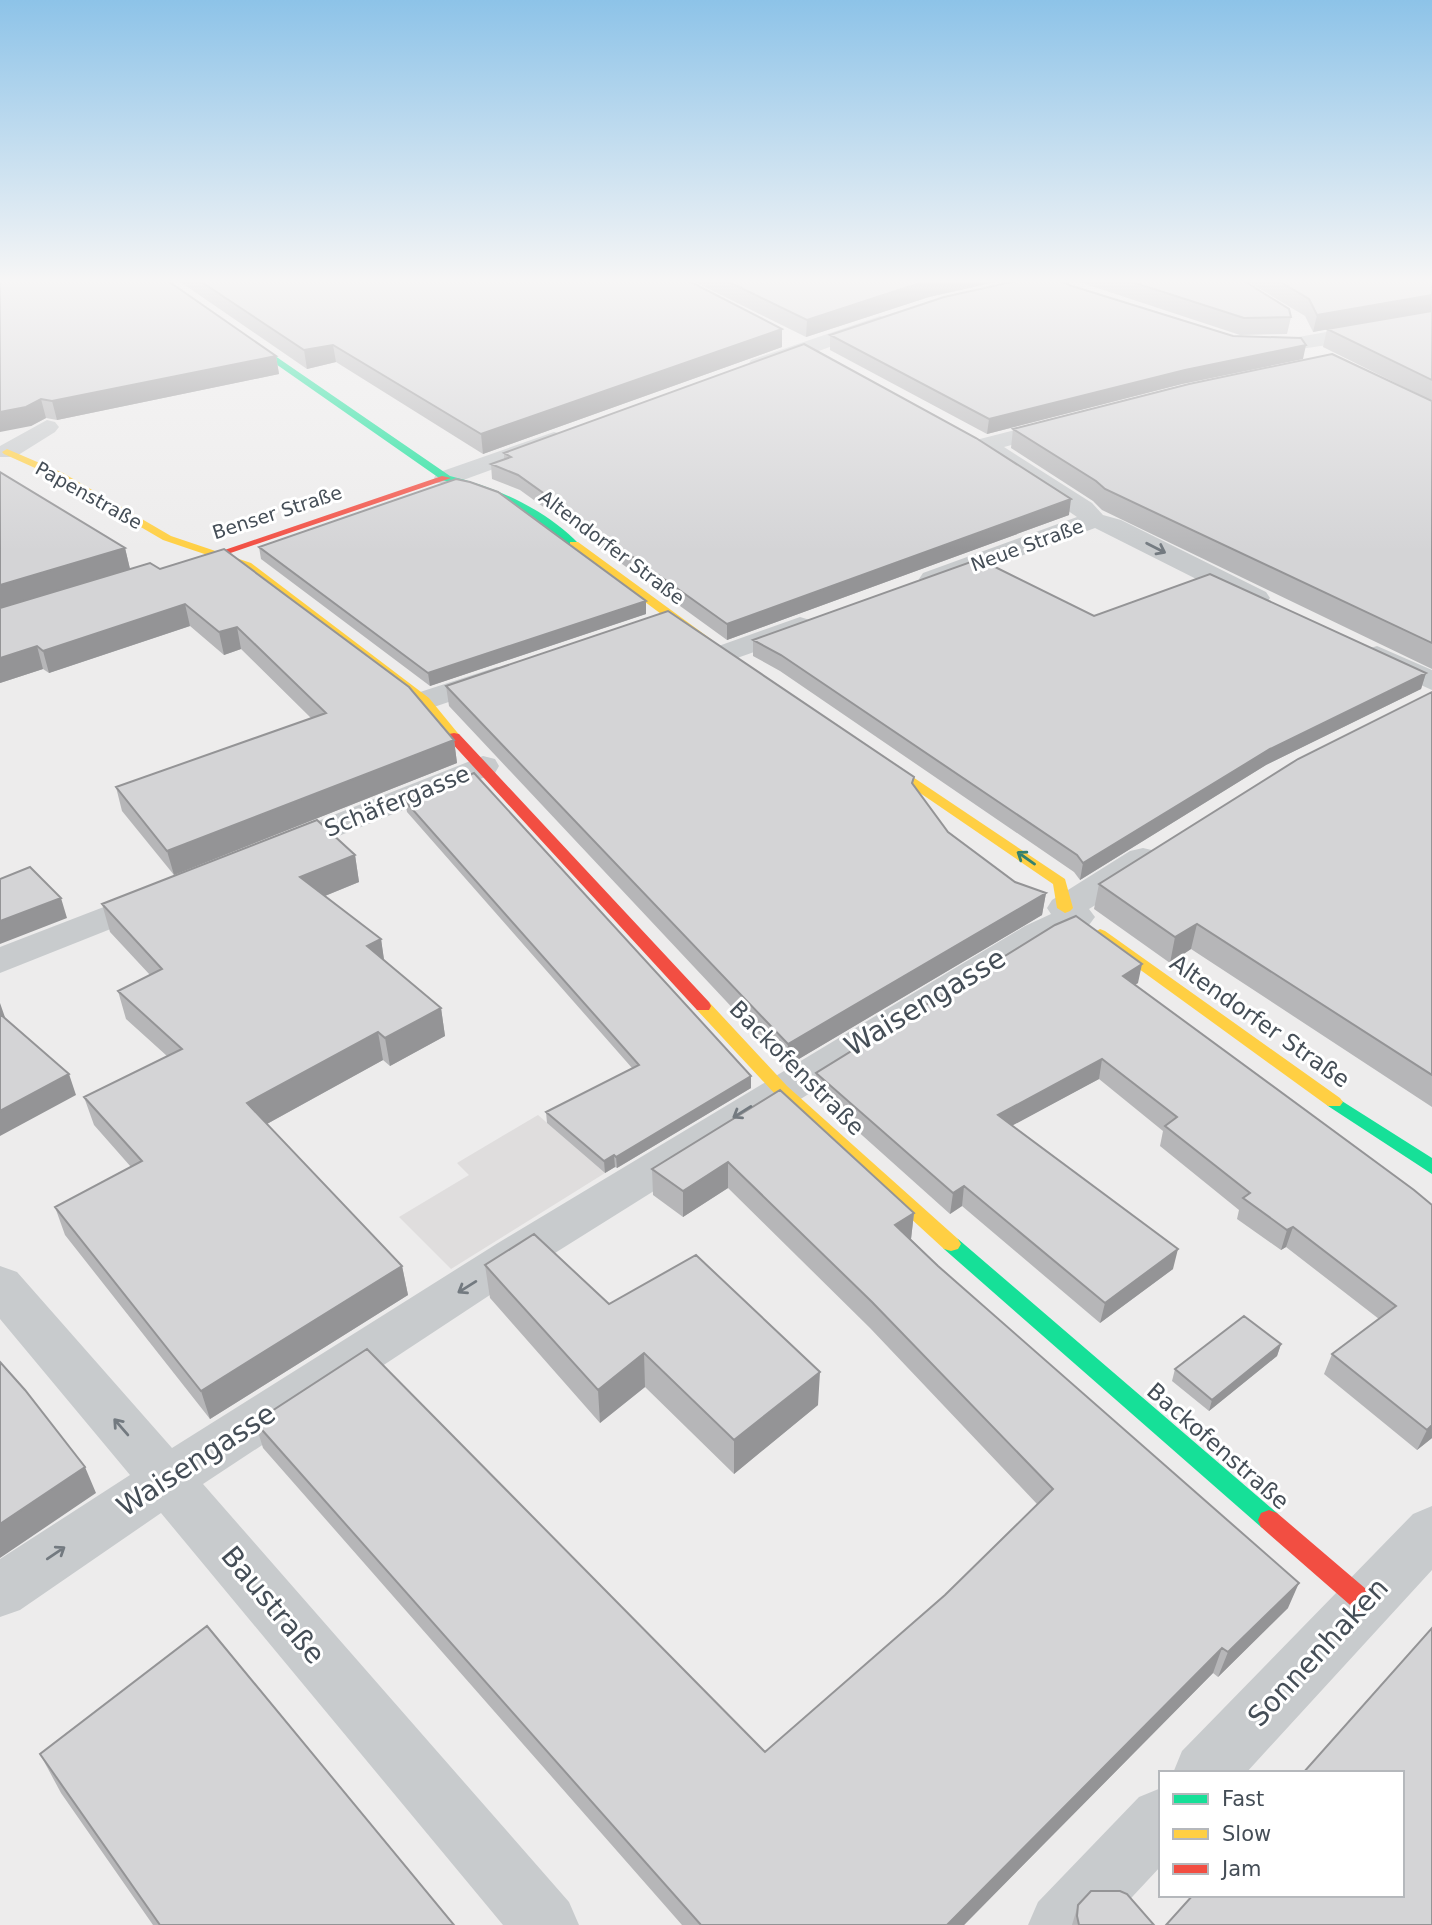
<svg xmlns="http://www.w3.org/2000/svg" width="1432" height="1925" viewBox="0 0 1432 1925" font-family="'DejaVu Sans',sans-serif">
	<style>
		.education { fill: #dfdddd }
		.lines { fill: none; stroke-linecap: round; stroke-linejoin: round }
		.street { fill: #c8cbcd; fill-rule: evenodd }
		.fast { fill: #16e098; fill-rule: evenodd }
		.slow { fill: #ffcf43; fill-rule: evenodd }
		.jam { fill: #f24e42; fill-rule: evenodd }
		.wall { fill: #b6b6b8 }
		.shaded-wall { fill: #949496 }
		.building { fill: #d4d4d6; stroke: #949496; stroke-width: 2 }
		.oneway { stroke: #737a80 }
		.oneway2 { stroke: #35816e }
		.labels { text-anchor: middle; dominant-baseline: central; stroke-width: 6; stroke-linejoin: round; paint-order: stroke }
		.far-street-label { font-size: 19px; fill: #454e57; stroke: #fff }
		.street-label { font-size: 23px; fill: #454e57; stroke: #fff }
		.near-street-label { font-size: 28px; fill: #454e57; stroke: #fff }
	</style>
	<rect width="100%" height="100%" fill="#edecec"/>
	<path class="education" d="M538 1115 605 1173 451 1269 399 1217 469 1175 457 1163Z"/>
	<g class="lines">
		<path class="street" d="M1432 313V325C1404 330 1255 365 1241 345L1251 339 1293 338Z
			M880 316 887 318 890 322 887 326 767 370 759 371 748 365 751 360Z
			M1061 418 1069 420 1073 425 1069 430 1004 447 1092 503 1103 515 1121 520 1266 592 1270 598 1266 604 1256 606 1246 604 1095 528 943 585H923L919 579 923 573 1077 517 972 445 976 440Z
			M47 420 55 422 59 427 55 432 15 457H0V446Z
			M554 432 562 434 566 439 562 444 455 483H437L434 478 437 473Z
			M800 617 810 620 814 626 810 632 723 663 713 660 708 654 713 648Z
			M1377 646 1432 670V690L1367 661 1362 655 1367 649Z
			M497 667 508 670 512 676 508 682 425 710 414 708 410 701 414 694Z
			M483 756 495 759 499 766 495 773 289 856 277 860 265 856 259 849 265 842Z
			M1143 848 1156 851 1161 859 1156 867 1089 909 1095 917 1089 925 1051 942 531 1268 203 1484 569 1902 579 1925H503L161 1513 20 1610 0 1617V1559L130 1475 0 1319V1266L17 1272 172 1448 498 1243 1025 926 1051 914 1047 908 1052 900 1130 851Z
			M153 888 166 891 171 899 166 907 0 973V947Z
			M1432 1506V1570L1246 1773H1173L1182 1751 1413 1514Z
			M1161 1788V1866L1106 1925H1028L1038 1902 1139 1797Z"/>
		<path class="fast" d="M157 281H166L450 476C496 487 545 509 579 544L570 546C528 515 494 493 442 480Z
			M1334 1096 1432 1158V1174L1328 1106 1325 1102 1328 1098Z
			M951 1237 958 1239 1277 1513 1280 1520 1277 1527 1269 1530 1261 1527 944 1249 941 1244 944 1239Z"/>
		<path class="slow" d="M7 449 63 473 171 536 251 563 429 698 461 737 459 740H449L421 704 243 567 163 540 55 477 4 454 2 452Z
			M570 542H578L712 640V646H704L570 546Z
			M871 749 1065 879 1073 908 1070 911 1065 913 1057 908 1053 884 866 756V750Z
			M1100 929 1105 931 1340 1098 1343 1102 1340 1106H1328L1095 937 1092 934Z
			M703 1001 709 1002 787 1086 958 1239 961 1244 958 1249 951 1251 944 1249 775 1094 697 1010 695 1006Z"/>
		<path class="jam" d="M442 476 451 478 213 559 204 557Z
			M454 733 459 734 709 1002 711 1006 709 1010H697L449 740V734Z
			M1269 1510 1277 1513 1373 1595 1377 1603 1373 1611 1365 1614 1357 1611 1261 1527 1258 1520 1261 1513Z"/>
	</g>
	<path class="wall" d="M0 281 276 356 279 374 57 420 46 418 31 426Z
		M179 281H689L782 347 483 454 336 362 307 369Z
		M693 281H1000L929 297 806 337Z
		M1076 281H1244L1291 317 1287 334 1240 335Z
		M1247 281H1432V669L1102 510 1093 501 1011 448 1013 429 1420 395 1323 347 1327 329 1313 332 1305 316Z
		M1072 286 1303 359 1182 384 987 434 830 350V335Z
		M504 453 1069 515 727 640 520 490 492 479 491 464 504 459Z
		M0 472 125 548 130 569 454 740 457 763 174 875 122 811 116 787 311 718 241 649 224 655 190 626 49 673 43 669 0 683Z
		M259 547 646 614 430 686 261 559Z
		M1094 616 1426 673 1421 689 1266 765 1080 880 1074 872 780 671 753 656V640Z
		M446 686 914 777 913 785 948 832 1015 882 1046 893 1042 915 787 1066 449 706Z
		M1432 692V1107L1191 949 1170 963 1094 909 1099 884Z
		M405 801 751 1076V1088L617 1168 615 1167 605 1173 547 1123 546 1112 632 1068 407 812Z
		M355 855 359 882 325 896 381 939 384 961 441 1008 445 1036 390 1066 383 1060 267 1124 402 1266 408 1295 210 1419 65 1235 55 1207 131 1167 94 1125 84 1097 167 1056 126 1019 118 991 150 975 110 932 102 904Z
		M1138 983 1135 985 1414 1190 1432 1438 1417 1450 1324 1374 1332 1354 1379 1319 1286 1247 1281 1250 1237 1219 1239 1210 1160 1146 1163 1131 1099 1079 1012 1125 1173 1269 1100 1323 962 1206 950 1214 815 1093 816 1073Z
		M780 1090 914 1213 911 1239 1288 1608 1218 1677 1213 1673 964 1925H682L263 1448 255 1422 765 1752 945 1595 1037 1504 870 1328 728 1188 683 1217 653 1195 652 1169Z
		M485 1265 609 1304 818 1405 734 1474 645 1387 600 1423 490 1298Z
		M1281 1344 1277 1356 1209 1411 1172 1381 1175 1369Z
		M40 1754 454 1925H153L61 1793Z
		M1078 1905 1154 1925H1072Z"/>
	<path class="shaded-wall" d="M926 281H1000L929 297 806 337 807 320Z
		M1432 295V311L1313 332 1317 315Z
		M782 329V347L483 454 481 434Z
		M333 345 336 362 307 369 304 350Z
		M1306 345 1303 359 1182 384 987 434 989 419 1185 370Z
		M276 356 279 374 57 420 52 401Z
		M41 399 46 418 31 426 0 432V412Z
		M1071 499 1069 515 727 640V624Z
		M125 548 130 569 0 609V585Z
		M646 601V614L430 686 428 673Z
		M185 604 190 626 49 673 43 651Z
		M237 627 241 649 224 655 219 632Z
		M37 646 43 669 0 683V658Z
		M1426 673 1421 689 1266 765 1080 880 1083 863 1270 749Z
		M454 740 457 763 174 875 167 851Z
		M355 855 359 882 305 904 300 877Z
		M1046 893 1042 915 787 1066 788 1044Z
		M61 898 67 918 0 944V921Z
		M1197 924 1191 949 1170 963 1175 937Z
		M381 939 385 966 367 946Z
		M1142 964 1138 983 1119 995 1123 976Z
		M0 1003 7 1023 0 1026Z
		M441 1008 445 1036 390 1066 385 1038Z
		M378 1032 383 1060 254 1131 247 1103Z
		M1102 1059 1099 1079 995 1135 998 1115Z
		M69 1074 76 1095 0 1136V1111Z
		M751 1076V1088L617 1168 616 1157Z
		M614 1155 615 1167 605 1173 604 1161Z
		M728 1162V1188L683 1217V1191Z
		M964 1186 962 1206 950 1214 953 1193Z
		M914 1213 911 1239 893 1251 895 1225Z
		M1293 1227 1286 1247 1281 1250 1287 1230Z
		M1178 1249 1173 1269 1100 1323 1105 1303Z
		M402 1266 408 1295 210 1419 201 1391Z
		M1281 1344 1277 1356 1209 1411 1212 1400Z
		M644 1353 645 1387 600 1423 598 1390Z
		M820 1372 818 1405 734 1474V1440Z
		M1432 1425V1438L1417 1450 1427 1430Z
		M85 1467 96 1493 0 1558V1524Z
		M1299 1583 1288 1608 1218 1677 1228 1652Z
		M1222 1648 1213 1673 964 1925H947Z"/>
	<path class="building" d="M0 281H168L276 356 52 401 41 399 26 407 0 412Z
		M200 281H689L782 329 481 434 333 345 304 350Z
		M727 281H926L807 320Z
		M1016 281H1060L1072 286 1233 336 1301 338 1306 345 1185 370 989 419 830 335 944 297Z
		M1129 281H1244L1289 309 1291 317 1244 318Z
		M1279 281H1432V295L1317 315 1309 299Z
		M1432 311V380L1327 329Z
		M804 344 976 438 1071 499 727 624 518 475 491 464 511 457 504 453Z
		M1332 354 1432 401V643L1105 489 1096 481 1013 429 1189 384Z
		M0 472 125 548 0 585Z
		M456 479 470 482 498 492 646 601 428 673 259 547Z
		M224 549 409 687 454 740 167 851 116 787 326 713 237 627 219 632 185 604 43 651 37 646 0 658V608L150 563 160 569Z
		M979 559 1094 616 1210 574 1426 673 1270 749 1083 863 1077 855 781 655 753 640Z
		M668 611 914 777 912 783 948 832 1015 882 1046 893 788 1044 446 686Z
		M1432 692V1075L1197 924 1175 937 1099 884 1298 759Z
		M474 773 751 1076 616 1157 614 1155 604 1161 546 1112 639 1065 405 801Z
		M317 820 355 855 300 877 381 939 367 946 441 1008 385 1038 378 1032 247 1103 402 1266 201 1391 55 1207 142 1161 84 1097 182 1049 118 991 162 969 102 904Z
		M30 867 61 898 0 921V879Z
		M1076 916 1142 964 1123 976 1414 1190 1432 1205V1425L1427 1430 1332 1354 1396 1306 1293 1227 1287 1230 1243 1198 1250 1193 1165 1126 1177 1117 1102 1059 998 1115 1178 1249 1105 1303 964 1186 953 1193 816 1073 1055 925Z
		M0 1014 69 1074 0 1111Z
		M780 1090 914 1213 895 1225 938 1266 1299 1583 1228 1652 1222 1648 947 1925H701L255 1422 367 1349 765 1752 945 1595 1053 1489 872 1302 728 1162 683 1191 652 1169Z
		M534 1234 609 1304 696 1255 820 1372 734 1440 644 1353 598 1390 485 1265Z
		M1244 1316 1281 1344 1212 1400 1175 1369Z
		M0 1362 25 1390 85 1467 0 1524Z
		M207 1626 454 1925H160L40 1754Z
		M1432 1628V1925H1166L1193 1895H1402V1773H1303Z
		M1091 1891H1120L1127 1894 1154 1925H1079L1077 1916 1078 1905Z"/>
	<defs><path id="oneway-shaft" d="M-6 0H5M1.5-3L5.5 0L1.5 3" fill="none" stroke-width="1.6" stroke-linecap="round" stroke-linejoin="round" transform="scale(1.75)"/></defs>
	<g class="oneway">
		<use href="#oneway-shaft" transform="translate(1156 548) rotate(27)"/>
		<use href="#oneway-shaft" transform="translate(742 1112) rotate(148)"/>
		<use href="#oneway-shaft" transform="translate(467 1287) rotate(148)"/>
		<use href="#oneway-shaft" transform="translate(121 1427) rotate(-131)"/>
		<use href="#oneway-shaft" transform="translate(56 1553) rotate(-34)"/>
	</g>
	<use class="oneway2" href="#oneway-shaft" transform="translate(1026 858) rotate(-145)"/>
	<linearGradient id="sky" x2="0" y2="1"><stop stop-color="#8dc3e8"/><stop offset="0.51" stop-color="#f7f6f6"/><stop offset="1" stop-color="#f7f6f6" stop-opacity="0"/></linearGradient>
	<rect width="1432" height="551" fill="url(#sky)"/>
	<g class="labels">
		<g class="far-street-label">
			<text transform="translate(89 495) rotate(29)">Papenstraße</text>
			<text transform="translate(277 512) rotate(-18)">Benser Straße</text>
			<text transform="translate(1027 545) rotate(-20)">Neue Straße</text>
			<text transform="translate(612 547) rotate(37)">Altendorfer Straße</text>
		</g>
		<g class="street-label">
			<text transform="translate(397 801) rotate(-22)">Schäfergasse</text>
			<text transform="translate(1260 1021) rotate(35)">Altendorfer Straße</text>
			<text transform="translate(797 1068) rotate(45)">Backofenstraße</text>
			<text transform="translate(1218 1446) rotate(41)">Backofenstraße</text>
		</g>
		<g class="near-street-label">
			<text transform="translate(925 1002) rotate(-31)">Waisengasse</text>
			<text transform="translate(196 1460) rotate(-33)">Waisengasse</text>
			<text transform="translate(273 1605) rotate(50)">Baustraße</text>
			<text transform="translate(1318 1652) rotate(-47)">Sonnenhaken</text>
		</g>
	</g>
	<rect x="1159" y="1771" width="245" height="126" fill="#ffffff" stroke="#b5b8bc" stroke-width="2"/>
	<rect x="1173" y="1794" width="35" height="10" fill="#16e098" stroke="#b5b8bc" stroke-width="2"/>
	<text x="1222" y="1806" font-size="21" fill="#454e57">Fast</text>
	<rect x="1173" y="1829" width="35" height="10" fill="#ffcf43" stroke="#b5b8bc" stroke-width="2"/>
	<text x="1222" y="1841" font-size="21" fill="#454e57">Slow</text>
	<rect x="1173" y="1864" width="35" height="10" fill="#f24e42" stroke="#b5b8bc" stroke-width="2"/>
	<text x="1222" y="1876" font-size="21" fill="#454e57">Jam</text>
</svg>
